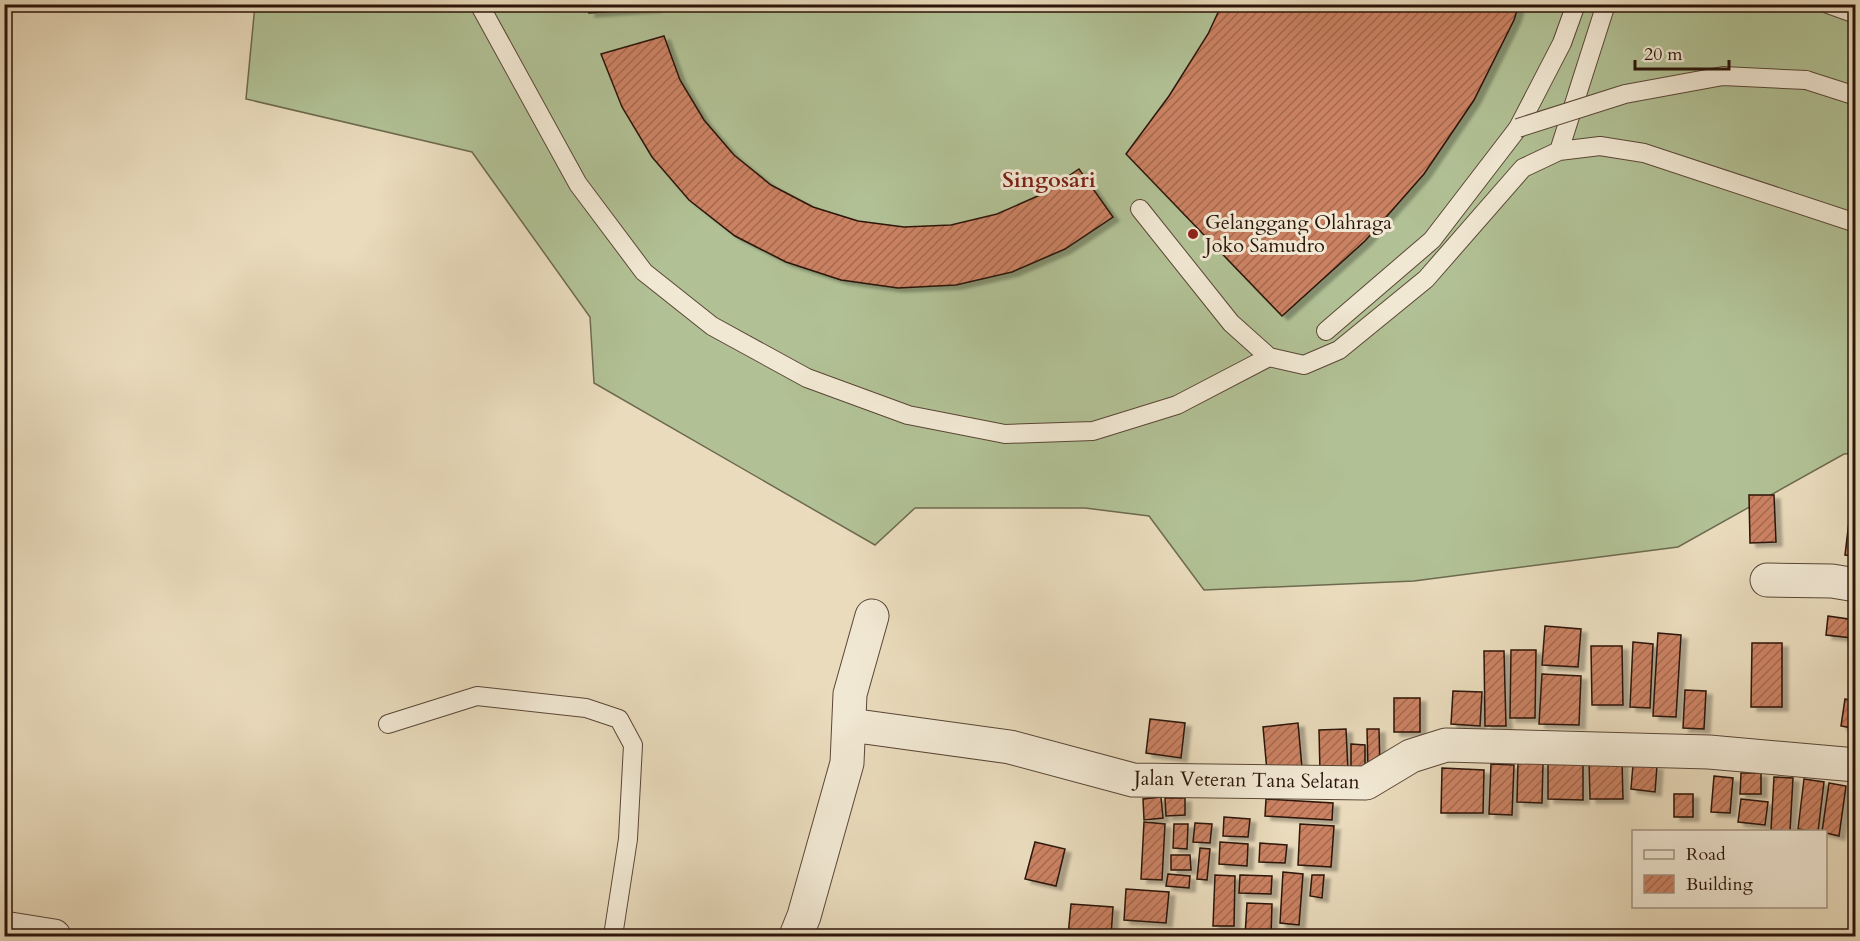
<svg xmlns="http://www.w3.org/2000/svg" width="1860" height="941" viewBox="0 0 1860 941" font-family="Cardo,serif">
	<style>
		.pitch { fill: #b1c195; stroke: #6e6a4f; stroke-width: 1.5 }
		.building { fill: url(#building-hatch); stroke: #2b1409; stroke-width: 1.5; filter: url(#shadow) }
		.lines { fill: none; stroke-linecap: round; stroke-linejoin: round }
		.service-casing { stroke: #5a4636; stroke-width: 20 }
		.minor-casing { stroke: #5a4636; stroke-width: 35 }
		.service { stroke: #f1e8d3; stroke-width: 18 }
		.minor { stroke: #f1e8d3; stroke-width: 33 }
		.service-bridge-casing { stroke: #5a4636; stroke-width: 20; stroke-linecap: butt }
		.service-bridge { stroke: #f1e8d3; stroke-width: 18 }
		.poi-dot { fill: #8f2418; stroke: #f1e8d3; stroke-width: 2 }
		.labels { text-anchor: middle; dominant-baseline: central; stroke-width: 6; stroke-linejoin: round; paint-order: stroke }
		.poi-label { font-size: 20px; fill: #2b1409; stroke: #f1e8d3; text-anchor: start }
		.street-label { font-size: 20px; fill: #2b1409; stroke: #f1e8d3 }
		.quarter-label { font-size: 22px; font-weight: bold; fill: #7a1f14; stroke: #f1e8d3 }
	</style>
	<defs>
		<pattern id="building-hatch" width="6" height="6" patternUnits="userSpaceOnUse" patternTransform="scale(1.5)"><rect width="6" height="6" fill="#cb8263"/><path d="M-1 1l2-2M0 6l6-6M5 7l2-2" fill="none" stroke="#a56950"/></pattern>
		<filter id="shadow"><feDropShadow dx="6" dy="4" stdDeviation="1.5" flood-color="#0004"/></filter>
	</defs>
	<rect width="100%" height="100%" fill="#e9dbbc"/>
	<filter id="stains"><feTurbulence type="fractalNoise" baseFrequency=".00333" numOctaves="4"/><feColorMatrix values="0 0 0 0 .2 0 0 0 0 .09 0 0 0 0 .02 0 0 0 .5 -.17"/></filter>
	<radialGradient id="worn" r=".72"><stop offset=".6" stop-color="#630" stop-opacity="0"/><stop offset="1" stop-color="#630" stop-opacity=".3"/></radialGradient>
	<path class="pitch" d="M255 5H1855V453L1844 454 1678 547 1414 581 1204 590 1149 516 1085 508H915L875 545 594 383 590 317 472 152 246 99Z"/>
	<path class="building" d="M589 4H655V8L589 13Z
		M1222 4H1519L1514 20 1474 100 1424 174 1365 241 1282 316 1126 154 1169 96 1208 34Z
		M664 36 680 80 704 120 734 155 771 185 813 207 858 221 904 227 951 225 997 214 1040 195 1079 169 1113 217 1065 249 1012 272 956 285 898 288 841 280 786 262 735 236 689 200 652 157 622 107 601 54Z
		M1749 495H1774L1776 542 1750 543Z
		M1852 496H1856V556L1845 555Z
		M1828 616 1855 620 1852 638 1826 635Z
		M1545 626 1581 629 1578 667 1542 665Z
		M1658 633 1681 635 1676 717 1653 716Z
		M1633 642 1653 644 1650 708 1630 707Z
		M1752 643H1782V707H1751Z
		M1591 646H1622L1623 705H1592Z
		M1511 650H1536L1535 718H1510Z
		M1484 651H1504L1506 726H1485Z
		M1542 674 1581 676 1579 725 1539 724Z
		M1685 690 1706 691 1704 729 1683 728Z
		M1453 691 1482 692 1480 726 1451 724Z
		M1394 698H1420V732H1394Z
		M1845 699 1856 701 1852 728 1841 726Z
		M1150 719 1185 723 1181 758 1146 753Z
		M1298 723 1302 768 1267 771 1263 727Z
		M1346 729 1348 771 1320 772 1319 730Z
		M1367 729H1379L1380 770 1368 769Z
		M1351 744 1365 745V773H1351Z
		M1548 758H1583V800L1548 799Z
		M1622 760 1623 799H1590L1589 761Z
		M1518 762 1543 763 1542 803 1517 802Z
		M1491 764 1514 765 1512 815 1489 814Z
		M1633 764 1657 766 1655 792 1631 789Z
		M1442 768 1484 770 1483 813H1441Z
		M1741 773H1761V794H1740Z
		M1714 776 1733 778 1730 813 1711 812Z
		M1774 777 1793 778 1790 831 1771 830Z
		M1804 779 1824 782 1818 832 1798 829Z
		M1829 783 1846 786 1839 836 1822 832Z
		M1674 794H1693V817H1674Z
		M1161 797 1163 818 1144 820 1143 799Z
		M1165 798H1185V815L1166 816Z
		M1266 799 1333 803 1332 820 1265 816Z
		M1741 799 1768 802 1765 825 1738 822Z
		M1224 817 1250 819 1248 837 1223 836Z
		M1144 822 1165 824 1162 880 1141 879Z
		M1195 823 1212 824 1210 843 1193 842Z
		M1174 824H1188L1187 849 1173 848Z
		M1300 824 1334 826 1331 867 1298 865Z
		M1035 842 1065 849 1056 886 1025 879Z
		M1220 842 1248 844 1247 866 1219 864Z
		M1260 843 1287 845 1285 863 1259 862Z
		M1200 848 1210 849 1207 880 1197 879Z
		M1171 855H1190L1191 870H1171Z
		M1283 872 1303 874 1299 925 1280 923Z
		M1168 874 1190 876 1189 888 1166 886Z
		M1215 875 1235 876 1234 926H1213Z
		M1240 875 1272 876 1271 894 1239 893Z
		M1312 875H1324L1322 898 1310 896Z
		M1126 889 1169 892 1166 923 1124 920Z
		M1247 903 1272 904 1271 936H1245Z
		M1071 904 1113 907 1111 936H1068Z"/>
	<g class="lines">
		<g class="service-casing">
			<path id="service" d="M479 4 578 184 644 272 712 326 807 378 908 415 1005 434 1093 431 1177 405 1269 357
				M1828 4 1856 14
				M1806 80 1856 96
				M1559 151 1606 4
				M1140 209 1231 323 1269 357 1304 365 1339 350 1426 279 1523 168 1559 151 1600 146 1644 153 1856 223
				M1326 331 1432 240 1518 128 1562 43 1576 4
				M388 724 477 696 586 708 619 719 633 745 628 839 613 936"/>
		</g>
		<g class="minor-casing">
			<path id="minor" d="M1767 580 1832 581 1856 585
				M850 725 1010 747 1133 780 1366 783 1411 756 1446 745 1709 752 1856 765
				M4 928 54 936
				M796 936 804 916 847 763 850 694 872 616"/>
		</g>
		<use href="#service" class="service"/>
		<use href="#minor" class="minor"/>
		<g class="service-bridge-casing">
			<path id="service-bridge" d="M1518 128 1625 94 1723 76 1806 80"/>
		</g>
		<use href="#service-bridge" class="service-bridge"/>
	</g>
	<circle class="poi-dot" cx="1193" cy="234" r="6"/>
	<g class="labels">
		<g class="poi-label">
			<text x="1205" y="222">Gelanggang Olahraga<tspan x="1205" dy="23">Joko Samudro</tspan></text>
		</g>
		<g class="street-label">
			<text transform="translate(1247 780) rotate(1)">Jalan Veteran Tana Selatan</text>
		</g>
		<g class="quarter-label">
			<text x="1049" y="180">Singosari</text>
		</g>
	</g>
	<rect width="1860" height="941" fill="none" stroke="#e9dbbc" stroke-width="24"/>
	<rect x="6" y="6" width="1848" height="929" fill="none" stroke="#2b1409" stroke-width="3"/>
	<rect x="12" y="12" width="1836" height="917" fill="none" stroke="#2b1409" stroke-width="1.5"/>
	<rect x="1632" y="830" width="195" height="78" fill="#f1e8d3" stroke="#a29382" stroke-width="1.5"/>
	<rect x="1644" y="850" width="30" height="9" fill="#f1e8d3" stroke="#a29382" stroke-width="1.5"/>
	<text x="1686" y="860" font-size="18" fill="#2b1409">Road</text>
	<rect x="1644" y="875" width="30" height="18" fill="url(#building-hatch)" stroke="#a29382" stroke-width="1.5"/>
	<text x="1686" y="890" font-size="18" fill="#2b1409">Building</text>
	<path d="M1635 60v9h94v-9" fill="none" stroke="#2b1409" stroke-width="3"/>
	<text x="1644" y="60" font-size="18" fill="#2b1409" stroke="#f1e8d3" stroke-width="4.5" paint-order="stroke">20 m</text>
	<rect width="100%" height="100%" filter="url(#stains)"/>
	<rect width="100%" height="100%" fill="url(#worn)"/>
</svg>
